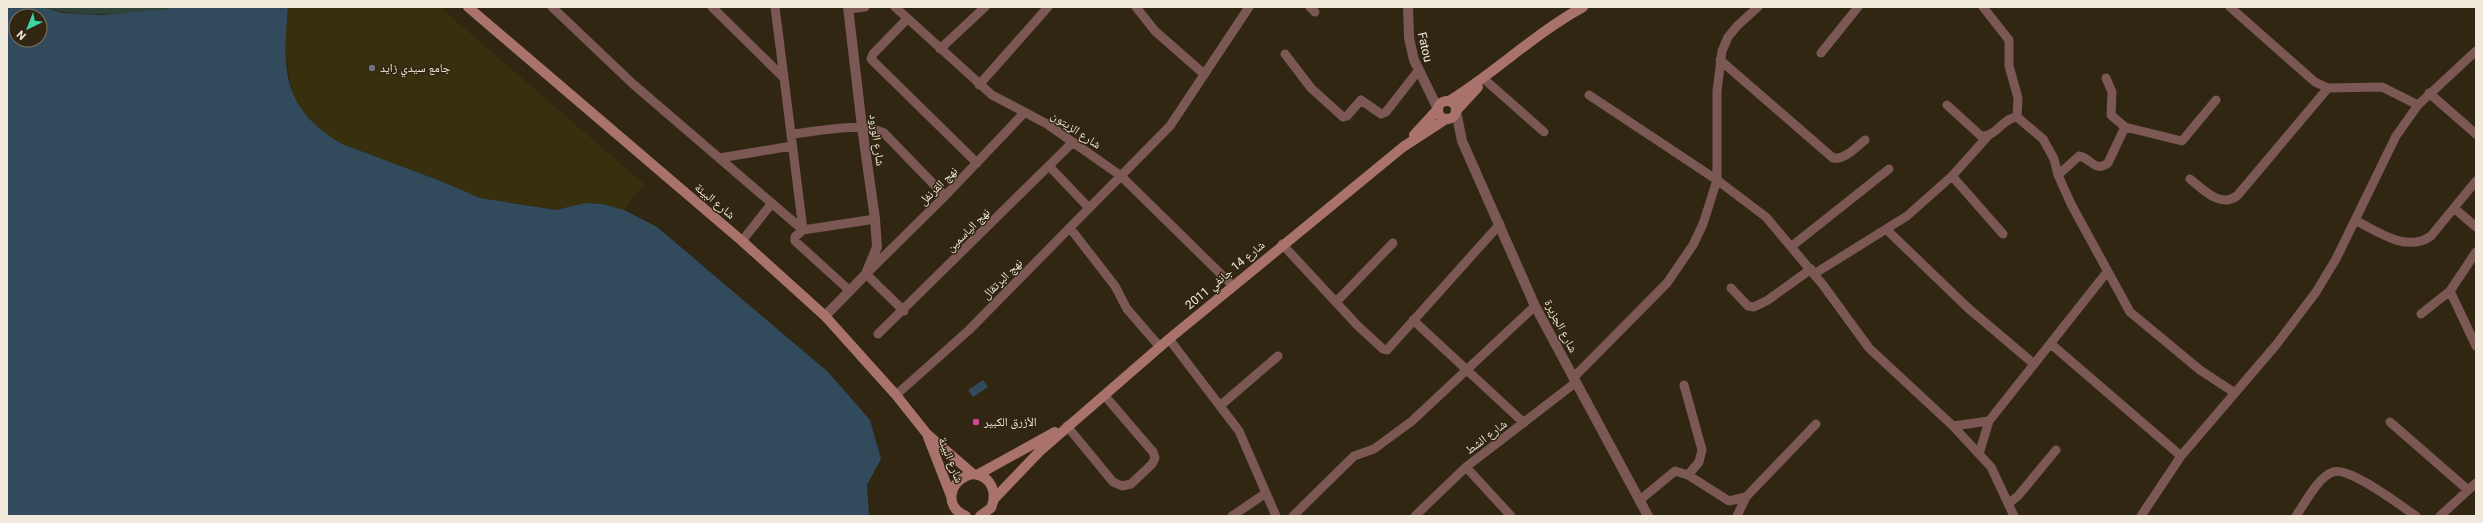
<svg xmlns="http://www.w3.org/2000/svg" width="2483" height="523" viewBox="0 0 2483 523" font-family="Roboto,'Noto Naskh Arabic',sans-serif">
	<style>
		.green { fill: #2e4339 }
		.sand { fill: #372f0e }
		.water { fill: #314b5d; fill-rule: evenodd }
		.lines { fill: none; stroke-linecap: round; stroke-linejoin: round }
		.minor { stroke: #7b5853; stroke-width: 9 }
		.tertiary { stroke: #7b5853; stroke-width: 10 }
		.secondary { stroke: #a9726a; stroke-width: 10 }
		.worship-dot { fill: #6b7280; stroke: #312612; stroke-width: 1.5 }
		.hotel-dot { fill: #d1479c; stroke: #312612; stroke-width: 1.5 }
		.labels { text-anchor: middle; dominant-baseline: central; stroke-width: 3; stroke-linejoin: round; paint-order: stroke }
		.street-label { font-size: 12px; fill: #f0e9dc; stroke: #312612 }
		.poi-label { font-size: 12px; fill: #f0e9dc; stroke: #312612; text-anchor: start }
	</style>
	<rect width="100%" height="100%" fill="#312612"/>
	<path class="green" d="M42 7H171L168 9C126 13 83 19 42 7Z"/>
	<path class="sand" d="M288 7H440L644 184 624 210 603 204 585 203 557 210 480 198 443 182 342 144 330 137 305 117 293 97 284 45Z"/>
	<path class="water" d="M7 7H42L63 13 101 15 168 9 171 7H288C282 70 282 109 342 144L443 182 480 198 556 210 585 203 603 204 624 210 657 227 828 372 870 420 881 459 867 485 869 516H7ZM16 16H40V40H16Z
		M983 380 988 387 973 397 968 390Z"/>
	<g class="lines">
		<path class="minor" d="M552 7 633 84 803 230
			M712 7 784 78 803 230
			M775 7 784 78
			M895 7 992 95 1047 124 1121 176 1233 286
			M1136 7 1155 31 1204 74
			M1310 7 1315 12
			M1983 7 2009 40V66L2018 98 2017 117
			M2230 7 2315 82 2328 88 2382 87 2418 105
			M849 9 865 7
			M907 19 873 54 871 59 977 163
			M940 49 985 7
			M1821 53 1858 7
			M1285 54 1311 88 1343 117 1347 116 1361 100 1381 114 1386 112 1418 71
			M1720 60 1833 158C1845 160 1856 147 1865 140
			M2106 78 2112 92 2111 115 2125 127
			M1484 79 1544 132
			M979 85 1048 7
			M2429 93 2476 134
			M1589 95 1717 180 1766 217 1823 285 1869 348 1953 426 1991 467 2014 516
			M1947 105 1981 136C1997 137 2002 118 2017 117L2043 139 2054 159 2058 175 2071 204 2130 312 2200 370 2235 393
			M791 134C816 132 862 121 884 133L945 196
			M720 158 792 146
			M1050 167 1089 208
			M2058 175 2079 156C2091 158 2095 173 2108 163L2125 127 2182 141 2216 100
			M1952 176 1988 136
			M2190 179C2204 190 2220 208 2237 196L2328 88
			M2454 208 2476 227
			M2355 220C2378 232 2407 253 2431 236L2476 181
			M1070 228 1115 286 1127 309 1160 347
			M1887 230 1968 308 2034 364
			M742 241 772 203
			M1282 244 1358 326 1383 349 1387 350 1500 224
			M1792 246 1889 169
			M1814 274 1907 216 1952 176 2003 234
			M1731 288 1748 306 1754 307 1768 300 1811 269
			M850 291 795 241V237L803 230 875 219
			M2450 291 2476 346
			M1336 302 1393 243
			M904 311 866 274 945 196 1025 112
			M2421 314 2450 291 2476 252
			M1413 320 1524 423
			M878 334 1073 142
			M1169 339 1239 431 1276 516
			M2051 344 2181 456
			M1573 378 1667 283 1693 245 1703 224 1717 180V91L1722 51 1728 37 1737 26 1758 7
			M1684 385 1702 450 1699 462 1688 475
			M896 395 969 330 1170 126 1249 7
			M1221 405 1278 356
			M2390 422 2468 490
			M1067 426 1113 482 1122 486 1131 484 1152 464 1155 458 1153 452 1105 396
			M1953 426 1989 421
			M1979 454 1989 421 2107 272
			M1466 467 1511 516
			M1640 500 1675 471 1688 475 1729 501 1746 497 1816 424
			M2009 503 2018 496 2056 450
			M1232 516 1266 493
			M1293 516 1354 456 1374 449 1412 421 1535 306
			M1415 516 1466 467 1575 383
			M1737 516 1746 497
			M2141 516 2181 456 2276 345 2316 292 2336 259 2396 136 2418 105 2476 51
			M2296 516C2305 503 2318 477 2333 472 2349 466 2401 506 2416 516
			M2440 516 2476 483"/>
		<path class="tertiary" d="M1408 7 1409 38 1414 60 1438 109
			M1456 111 1462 141 1535 306 1648 516
			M825 316 866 274 877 247 875 219 862 127 848 7"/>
		<path class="secondary" d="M468 7 742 241 825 316 896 395 927 434 973 474
			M1438 110a9 9 0 1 1 18 0a9 9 0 1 1-18 0Z
			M1449 101C1496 72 1534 34 1583 7
			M1456 111 1478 87
			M1414 135 1438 109
			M928 437 951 496
			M977 475 1055 432
			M994 499 1040 451 1169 339 1403 147 1446 119
			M966 516C942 507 950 478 973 474 991 476 998 492 991 508L980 516"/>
	</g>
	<circle class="worship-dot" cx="372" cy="68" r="4"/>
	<circle class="hotel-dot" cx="976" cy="422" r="4"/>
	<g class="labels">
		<g class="street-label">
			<text transform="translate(1425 47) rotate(77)">Fatou</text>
			<text transform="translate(1076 130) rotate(34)">شارع الزيتون</text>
			<text transform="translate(877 140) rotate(82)">شارع الورود</text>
			<text transform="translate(938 186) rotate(-45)">نهج القرنفل</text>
			<text transform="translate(715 201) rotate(40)">شارع البيئة</text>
			<text transform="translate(968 230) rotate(-45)">نهج الياسمين</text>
			<text transform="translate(1225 275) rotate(-40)">شارع 14 جانفي 2011</text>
			<text transform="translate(1002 279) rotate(-45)">نهج البرتقال</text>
			<text transform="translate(1561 326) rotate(63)">شارع الجزيرة</text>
			<text transform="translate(1486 437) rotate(-37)">شارع الشط</text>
			<text transform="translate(951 460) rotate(68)">شارع البيئة</text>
		</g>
		<g class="poi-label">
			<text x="380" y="68">جامع سيدي زايد</text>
			<text x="984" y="422">الأزرق الكبير</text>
		</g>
	</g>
	<rect width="2483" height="523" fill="none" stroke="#f0e9dc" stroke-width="16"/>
	<g transform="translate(28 28) rotate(223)"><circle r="19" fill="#312612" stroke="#7d7463"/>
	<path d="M0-3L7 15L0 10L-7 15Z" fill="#3cd4a4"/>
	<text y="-6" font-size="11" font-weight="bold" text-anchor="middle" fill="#f0e9dc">N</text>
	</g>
</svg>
